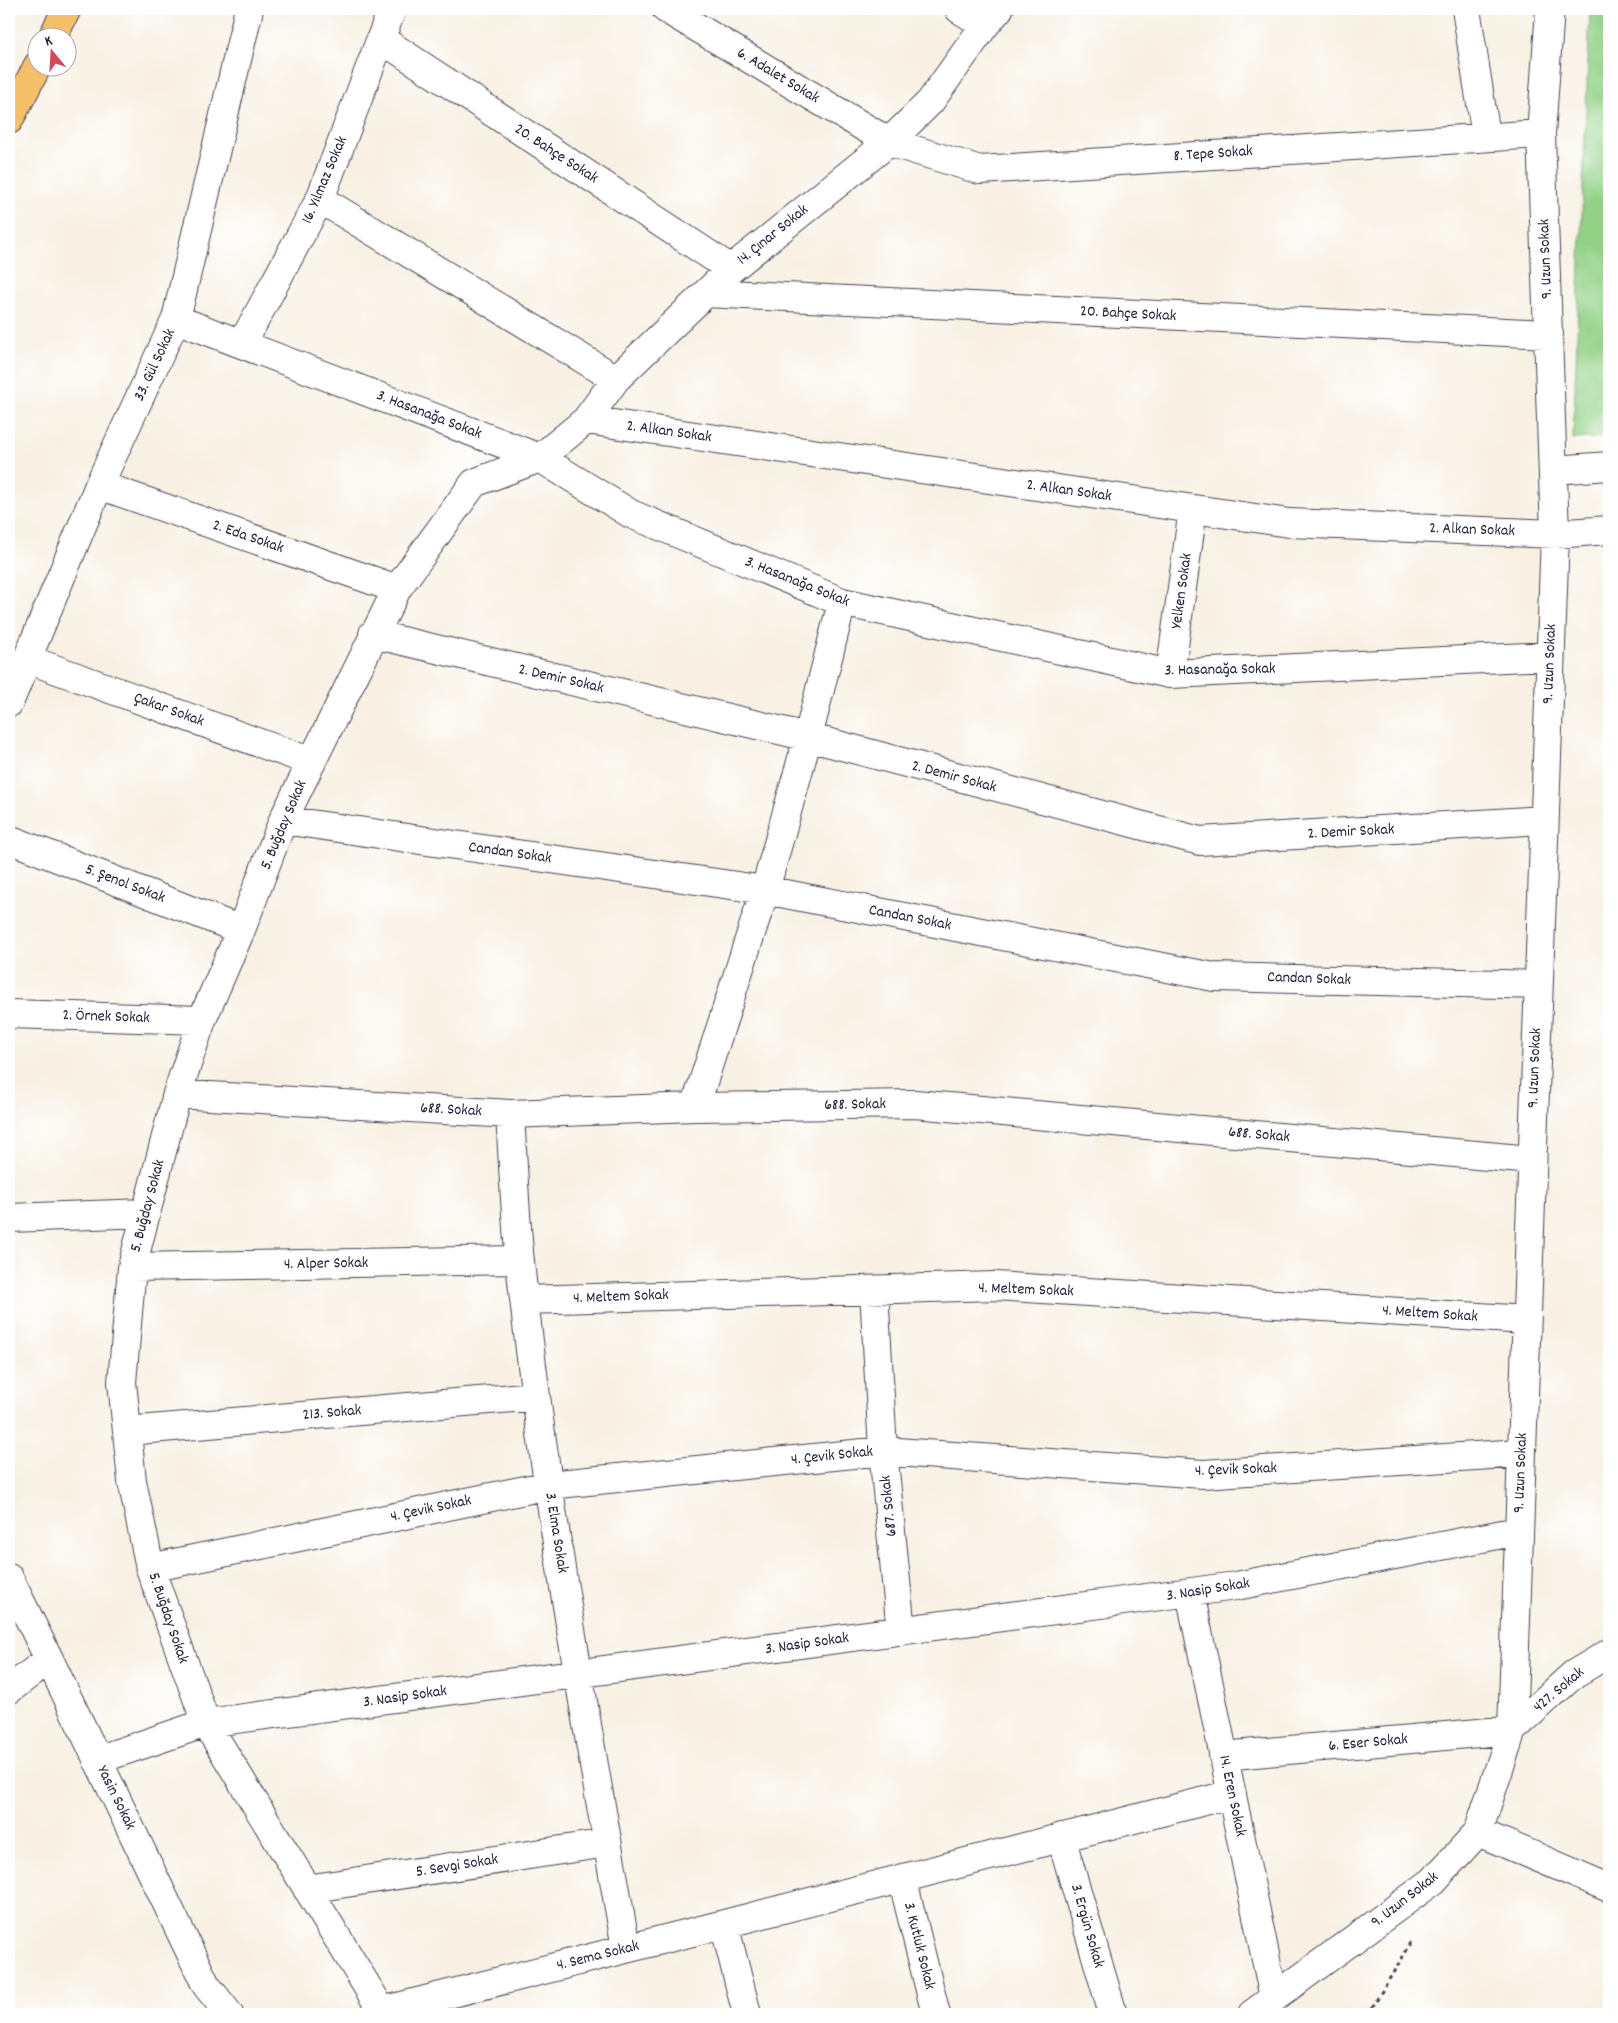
<svg xmlns="http://www.w3.org/2000/svg" width="1618" height="2023" viewBox="0 0 1618 2023" font-family="Dekko,sans-serif">
	<style>
		.green { fill: #93d186; stroke: #5a7a60 }
		.lines { fill: none; stroke-linecap: round; stroke-linejoin: round }
		.minor-casing { stroke: #424154; stroke-width: 30 }
		.major-casing { stroke: #424154; stroke-width: 30 }
		.path { stroke: #424154; stroke-width: 3; stroke-dasharray: 4 4; stroke-linecap: butt }
		.minor { stroke: #fff; stroke-width: 28 }
		.major { stroke: #f6c06b; stroke-width: 28 }
		.labels { text-anchor: middle; dominant-baseline: central; stroke-width: 4.5; stroke-linejoin: round; paint-order: stroke }
		.street-label { font-size: 16px; fill: #22223b; stroke: #fff }
	</style>
	<rect width="100%" height="100%" fill="#fff"/>
	<filter id="ink" filterUnits="userSpaceOnUse"><feTurbulence type="fractalNoise" baseFrequency=".02" numOctaves="2"/><feDisplacementMap in="SourceGraphic" scale="10" xChannelSelector="R" yChannelSelector="G"/><feConvolveMatrix kernelMatrix="1 2 1 2 8 2 1 2 1" color-interpolation-filters="sRGB"/></filter>
	<filter id="wash" filterUnits="userSpaceOnUse"><feTurbulence type="fractalNoise" baseFrequency=".0096" numOctaves="4" result="noise"/><feDisplacementMap in="SourceGraphic" scale="20" xChannelSelector="R" yChannelSelector="G"/><feGaussianBlur stdDeviation="1.12" result="paint"/><feColorMatrix in="noise" values="0 0 0 0 0 0 0 0 0 0 0 0 0 0 0 0 0 1.4 0 .05"/><feComposite in="paint" operator="in"/></filter>
	<g filter="url(#wash)">
		<rect width="100%" height="100%" fill="#f8f1e3"/>
		<path class="green" d="M1590 9H1609V437L1573 439Z"/>
	</g>
	<g filter="url(#ink)">
		<g class="lines">
			<g class="minor-casing">
				<path id="minor" d="M666 9 889 142 980 170 1541 134
					M959 9 985 25
					M1466 9 1486 136
					M381 39 731 269
					M320 199 616 379
					M706 293 1549 334
					M176 319 540 458 631 514 842 602 1170 674 1550 656
					M242 344 320 199 392 9
					M586 420 1289 523 1555 534 1609 530
					M1554 470 1609 466
					M99 485 397 589
					M373 634 808 737 1200 841 1544 820
					M27 659 312 762
					M1170 674 1193 509
					M9 703 99 485 176 319 249 9
					M283 820 765 890 1214 977 1538 985
					M9 839 241 930
					M9 1014 202 1020
					M177 1094 510 1114 695 1107 915 1104 1532 1160
					M695 1107 765 890 808 737 842 602
					M510 1114C513 1163 515 1213 520 1262 544 1492 586 1720 626 1948
					M9 1218 146 1213
					M132 1267 520 1260
					M874 1290 883 1451 901 1631
					M525 1300 995 1286 1526 1320
					M127 1431 536 1396
					M150 1568 549 1485 883 1451 1203 1474 1521 1453
					M9 1578 49 1659 206 1985 229 2014
					M1190 1593 1274 1998
					M9 1690 49 1659
					M1223 1756 1512 1730 1574 1674 1609 1653
					M97 1760 206 1723 1236 1586 1518 1531
					M1478 1832 1609 1888
					M1061 1837 1113 2014
					M902 1878 936 2014
					M307 1889 607 1843
					M724 1924 1232 1794
					M382 2011 724 1924 747 2014
					M384 2014 206 1723 150 1568 132 1481 122 1382 132 1267 177 1094 202 1020 241 930 283 820 397 589 474 483 540 458 586 420 616 379 731 269 889 142 930 102 985 25 999 9
					M1252 2014 1433 1881 1478 1832 1512 1730 1555 534 1541 134 1550 9"/>
			</g>
			<g class="major-casing">
				<path id="major" d="M52 38 67 9
					M9 120 38 65"/>
			</g>
			<path class="path" d="M1368 2014 1410 1945V1939"/>
			<use href="#minor" class="minor"/>
			<use href="#major" class="major"/>
		</g>
	</g>
	<g class="labels">
		<g class="street-label">
			<text transform="translate(778 76) rotate(31)">6. Adalet Sokak</text>
			<text transform="translate(556 154) rotate(33)">20. Bahçe Sokak</text>
			<text transform="translate(1213 154) rotate(-4)">8. Tepe Sokak</text>
			<text transform="translate(325 180) rotate(-67)">16. Yılmaz Sokak</text>
			<text transform="translate(773 235) rotate(-39)">14. Çınar Sokak</text>
			<text transform="translate(1546 259) rotate(-92)">9. Uzun Sokak</text>
			<text transform="translate(1128 314) rotate(3)">20. Bahçe Sokak</text>
			<text transform="translate(155 365) rotate(-65)">33. Gül Sokak</text>
			<text transform="translate(429 415) rotate(21)">3. Hasanağa Sokak</text>
			<text transform="translate(669 432) rotate(8)">2. Alkan Sokak</text>
			<text transform="translate(1069 491) rotate(8)">2. Alkan Sokak</text>
			<text transform="translate(1472 530) rotate(2)">2. Alkan Sokak</text>
			<text transform="translate(248 537) rotate(19)">2. Eda Sokak</text>
			<text transform="translate(797 582) rotate(22)">3. Hasanağa Sokak</text>
			<text transform="translate(1182 591) rotate(-82)">Yelken Sokak</text>
			<text transform="translate(1550 664) rotate(-88)">9. Uzun Sokak</text>
			<text transform="translate(1220 670) rotate(-1)">3. Hasanağa Sokak</text>
			<text transform="translate(561 679) rotate(13)">2. Demir Sokak</text>
			<text transform="translate(169 710) rotate(20)">Çakar Sokak</text>
			<text transform="translate(954 777) rotate(15)">2. Demir Sokak</text>
			<text transform="translate(284 825) rotate(-67)">5. Buğday Sokak</text>
			<text transform="translate(1351 832) rotate(-3)">2. Demir Sokak</text>
			<text transform="translate(510 853) rotate(8)">Candan Sokak</text>
			<text transform="translate(125 884) rotate(21)">5. Şenol Sokak</text>
			<text transform="translate(910 918) rotate(11)">Candan Sokak</text>
			<text transform="translate(1309 979) rotate(2)">Candan Sokak</text>
			<text transform="translate(106 1017) rotate(2)">2. Örnek Sokak</text>
			<text transform="translate(1535 1068) rotate(-88)">9. Uzun Sokak</text>
			<text transform="translate(855 1105) rotate(-1)">688. Sokak</text>
			<text transform="translate(451 1110) rotate(3)">688. Sokak</text>
			<text transform="translate(1259 1135) rotate(5)">688. Sokak</text>
			<text transform="translate(148 1206) rotate(-75)">5. Buğday Sokak</text>
			<text transform="translate(326 1264) rotate(-1)">4. Alper Sokak</text>
			<text transform="translate(1026 1290) rotate(2)">4. Meltem Sokak</text>
			<text transform="translate(621 1297) rotate(-2)">4. Meltem Sokak</text>
			<text transform="translate(1430 1314) rotate(4)">4. Meltem Sokak</text>
			<text transform="translate(332 1413) rotate(-5)">213. Sokak</text>
			<text transform="translate(832 1456) rotate(-6)">4. Çevik Sokak</text>
			<text transform="translate(1236 1470) rotate(-2)">4. Çevik Sokak</text>
			<text transform="translate(1521 1473) rotate(-88)">9. Uzun Sokak</text>
			<text transform="translate(889 1506) rotate(-96)">687. Sokak</text>
			<text transform="translate(431 1509) rotate(-12)">4. Çevik Sokak</text>
			<text transform="translate(556 1533) rotate(81)">3. Elma Sokak</text>
			<text transform="translate(1208 1590) rotate(-9)">3. Nasip Sokak</text>
			<text transform="translate(168 1618) rotate(71)">5. Buğday Sokak</text>
			<text transform="translate(807 1644) rotate(-8)">3. Nasip Sokak</text>
			<text transform="translate(1559 1690) rotate(-40)">427. Sokak</text>
			<text transform="translate(405 1697) rotate(-8)">3. Nasip Sokak</text>
			<text transform="translate(1368 1743) rotate(-5)">6. Eser Sokak</text>
			<text transform="translate(1232 1796) rotate(78)">14. Eren Sokak</text>
			<text transform="translate(116 1798) rotate(64)">Yasin Sokak</text>
			<text transform="translate(457 1866) rotate(-9)">5. Sevgi Sokak</text>
			<text transform="translate(1405 1900) rotate(-38)">9. Uzun Sokak</text>
			<text transform="translate(1087 1926) rotate(74)">3. Ergün Sokak</text>
			<text transform="translate(919 1946) rotate(76)">3. Kutluk Sokak</text>
			<text transform="translate(598 1956) rotate(-14)">4. Sema Sokak</text>
		</g>
	</g>
	<rect width="1618" height="2023" fill="none" stroke="#fff" stroke-width="30"/>
	<g transform="translate(52 52) rotate(342)"><circle r="24" fill="#ffffff" stroke="#a7a7b1"/>
	<path d="M0-4L9 19L0 12L-9 19Z" fill="#d1495b"/>
	<text y="-8" font-size="14" font-weight="bold" text-anchor="middle" fill="#22223b">K</text>
	</g>
</svg>
